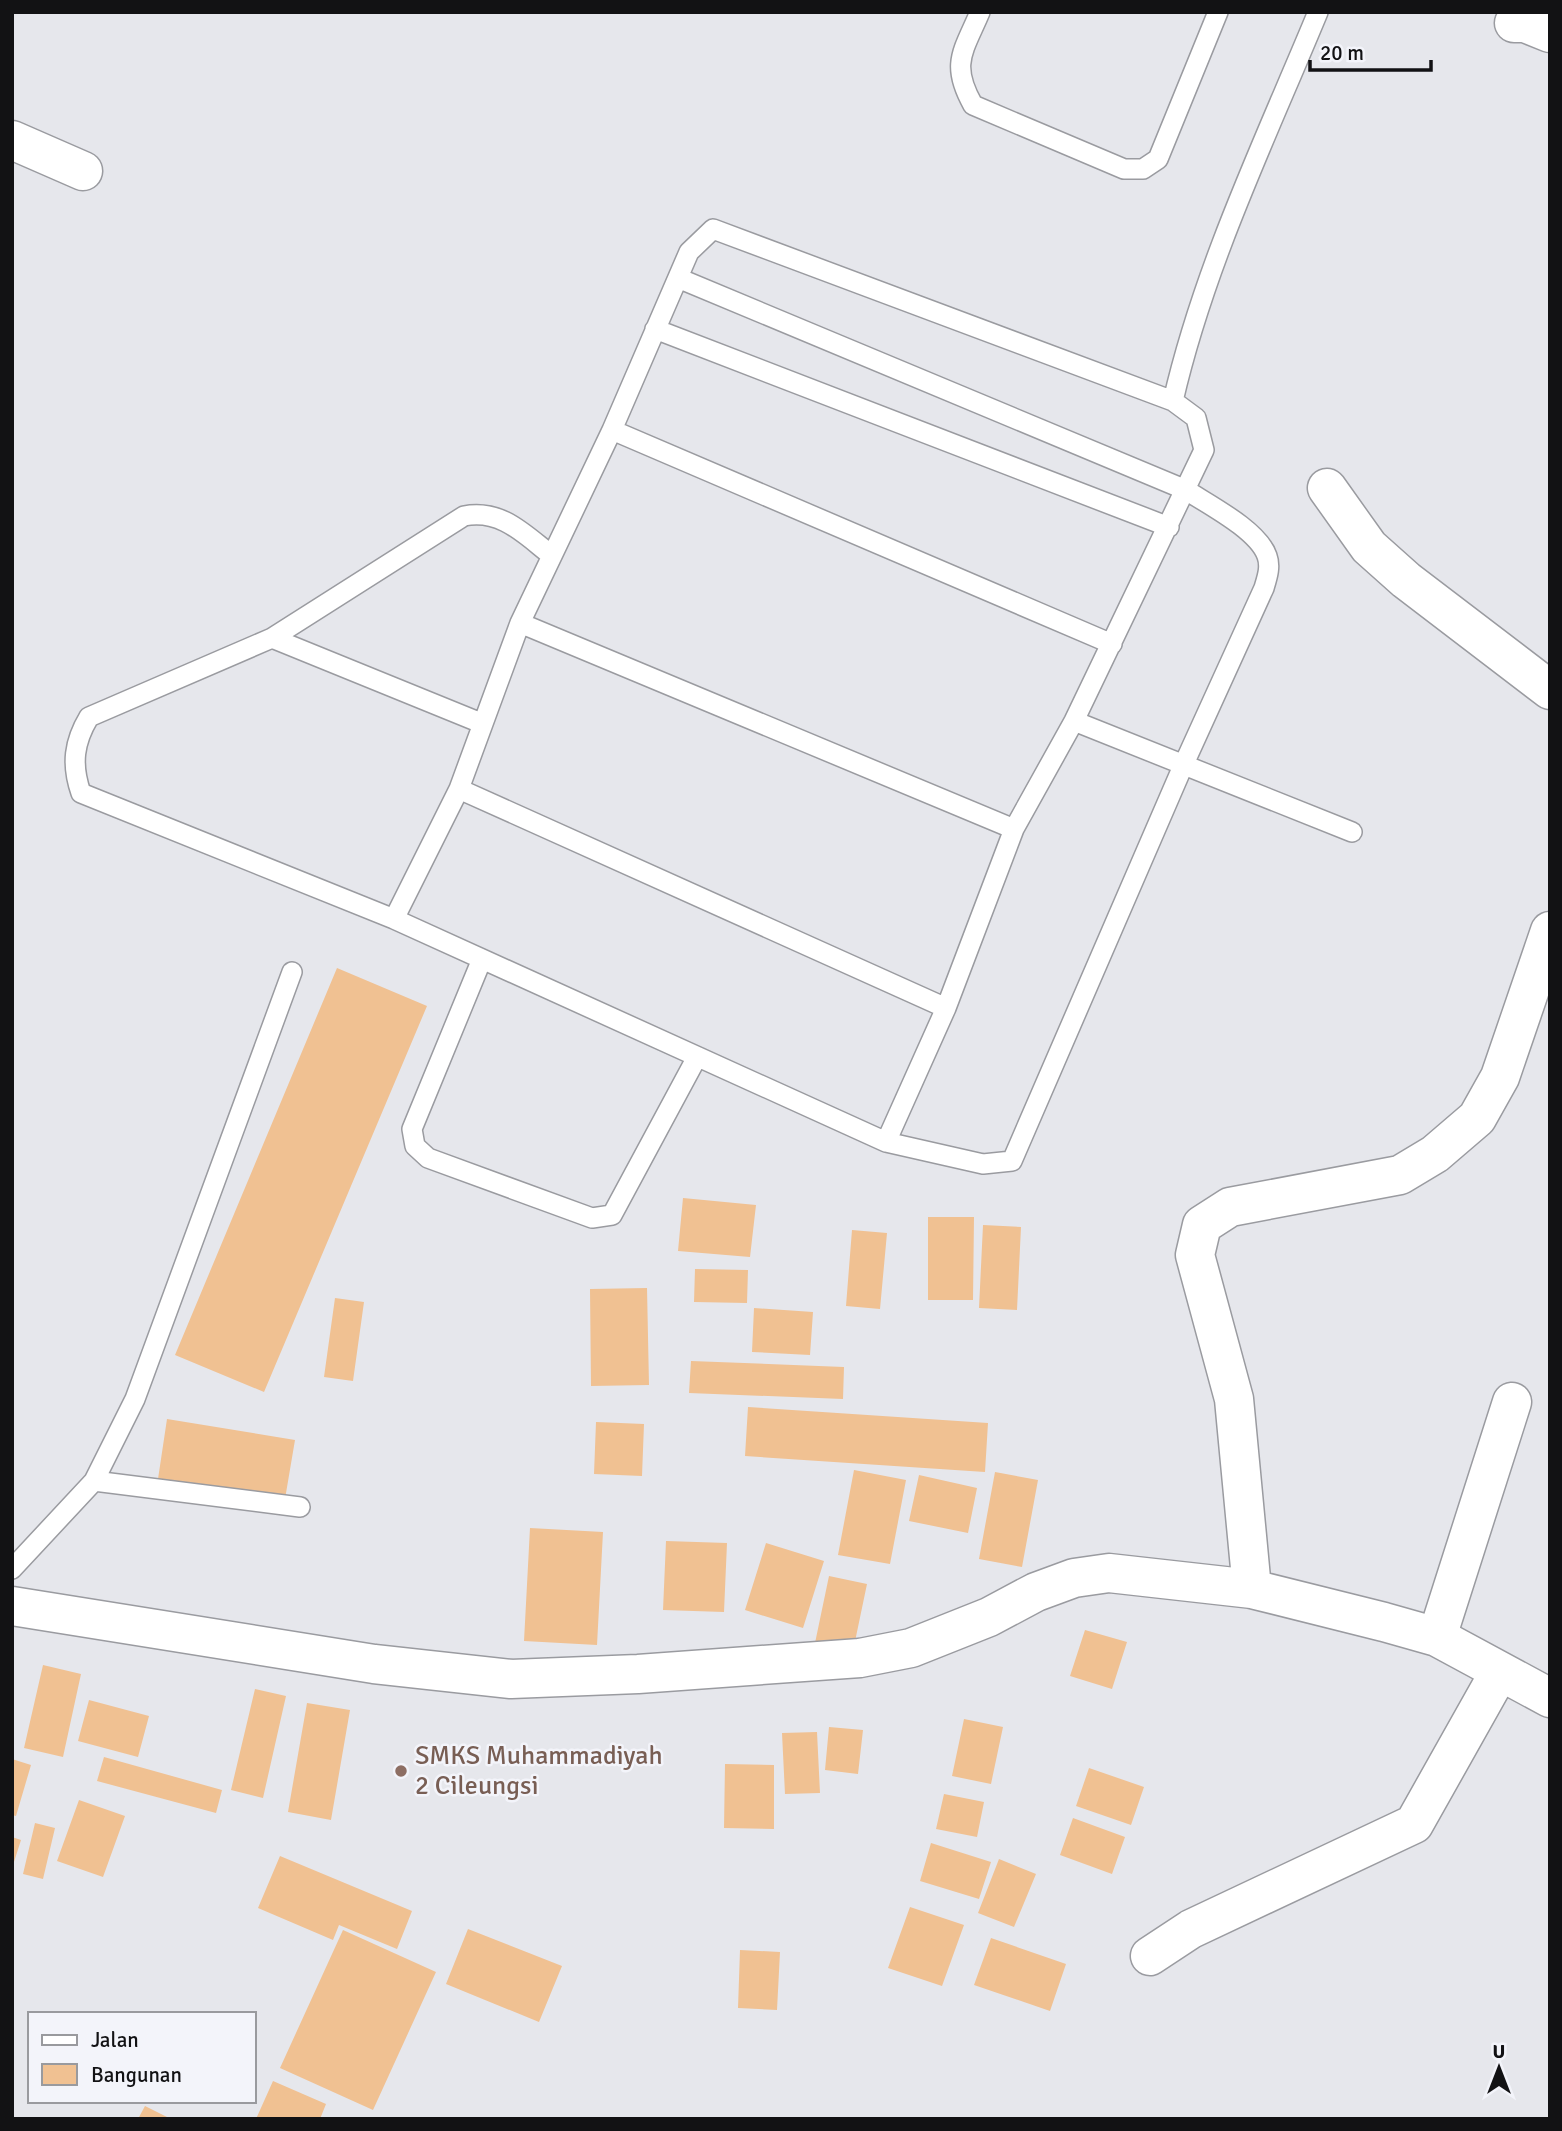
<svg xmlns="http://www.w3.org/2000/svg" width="1562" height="2131" viewBox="0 0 1562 2131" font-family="Signika,sans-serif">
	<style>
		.building { fill: #f0c192 }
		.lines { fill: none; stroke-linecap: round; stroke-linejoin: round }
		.lane-casing { stroke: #9a9ba0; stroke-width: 22 }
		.street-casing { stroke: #9a9ba0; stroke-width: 41 }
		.lane { stroke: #fff; stroke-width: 19 }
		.street { stroke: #fff; stroke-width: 38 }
		.education-dot { fill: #8d6e63; stroke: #f3f4fa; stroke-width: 2.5 }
		.labels { text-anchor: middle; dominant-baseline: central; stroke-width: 5; stroke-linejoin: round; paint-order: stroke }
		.education-label { font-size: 26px; fill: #785e54; stroke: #f3f4fa; text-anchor: start }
	</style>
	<rect width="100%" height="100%" fill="#e6e7ec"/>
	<path class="building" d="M337 968 427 1006 264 1392 175 1355Z
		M683 1198 756 1205 750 1257 678 1251Z
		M928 1217H974L973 1300H928Z
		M983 1225 1021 1227 1017 1310 979 1308Z
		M852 1230 887 1233 880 1309 846 1306Z
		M695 1269 748 1270 747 1303 694 1302Z
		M647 1288 649 1385 591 1386 590 1289Z
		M335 1298 364 1302 353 1381 324 1377Z
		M754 1308 813 1312 810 1355 752 1352Z
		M691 1361 844 1367 843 1399 689 1393Z
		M748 1407 988 1423 985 1472 745 1456Z
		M167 1419 295 1440 285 1499 158 1479Z
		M596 1422 644 1424 642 1476 594 1474Z
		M854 1470 906 1480 890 1564 838 1555Z
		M995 1472 1038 1480 1022 1567 979 1559Z
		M919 1475 977 1488 968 1533 909 1521Z
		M530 1528 603 1532 597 1645 524 1641Z
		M666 1541 727 1543 724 1612 663 1610Z
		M766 1543 824 1561 803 1628 745 1610Z
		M829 1576 867 1584 853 1651 815 1643Z
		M1085 1630 1127 1642 1112 1689 1070 1676Z
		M43 1665 81 1674 63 1757 24 1748Z
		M255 1689 286 1696 263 1798 231 1790Z
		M89 1700 149 1716 138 1757 78 1741Z
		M307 1703 350 1710 331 1820 288 1812Z
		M964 1719 1003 1727 991 1784 952 1776Z
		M829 1727 863 1730 858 1774 825 1770Z
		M817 1732 820 1793 785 1794 782 1733Z
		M104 1757 222 1790 216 1813 97 1781Z
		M12 1759 31 1765 16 1816 12 1815Z
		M725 1764 774 1765V1829L724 1828Z
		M1089 1768 1144 1787 1131 1825 1076 1806Z
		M944 1794 984 1802 977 1837 936 1829Z
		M79 1800 125 1816 103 1877 57 1861Z
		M1073 1818 1125 1837 1112 1874 1060 1855Z
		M35 1823 55 1828 43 1879 23 1874Z
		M12 1837 21 1840 13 1865H12Z
		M931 1843 991 1862 979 1899 920 1881Z
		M280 1856 412 1911 397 1949 339 1925 333 1940 258 1908Z
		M999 1859 1036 1874 1014 1927 978 1913Z
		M910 1907 964 1925 942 1986 888 1968Z
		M468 1929 562 1966 539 2022 446 1984Z
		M343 1930 436 1972 373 2110 280 2068Z
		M991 1938 1066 1964 1050 2011 974 1985Z
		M740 1950 780 1952 777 2010 738 2008Z
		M273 2081 326 2104 320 2119H256Z
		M145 2106 171 2119H138Z"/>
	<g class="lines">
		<g class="lane-casing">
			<path id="lane" d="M980 12C963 52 950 64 973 105L1124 169H1143L1158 159 1218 12
				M678 278 1186 490C1209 505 1258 530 1267 556 1271 567 1267 578 1264 588L1183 766 1012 1161 983 1164 886 1142
				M655 329 1169 527
				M612 430 1112 644
				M551 555C523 533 501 509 464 516L272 638 89 717C74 742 71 764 81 793L394 919 886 1142 946 1008 1014 829 1074 721 1204 450 1196 418 1173 401C1204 266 1265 140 1318 12
				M520 623 1014 829
				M272 638 481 723
				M1074 721 1352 832
				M459 789 946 1008
				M394 919 459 789 520 623 612 430 689 252 713 229 1173 401
				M482 959 412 1129 415 1146 428 1158 592 1218 612 1215 697 1057
				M94 1481 300 1507
				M12 1569 94 1481 135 1399 292 972"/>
		</g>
		<g class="street-casing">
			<path id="street" d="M1514 23H1525L1550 33
				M12 140 83 171
				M1327 488 1369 547 1406 580 1550 690
				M1252 1589 1234 1399 1195 1255 1202 1225 1230 1207 1400 1175 1435 1154 1477 1118 1500 1077 1550 931
				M12 1606 374 1664 511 1679 638 1674 860 1658 911 1648 989 1617 1036 1592 1074 1578 1109 1573 1252 1589 1384 1622 1437 1637 1550 1698
				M1437 1637 1512 1402
				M1150 1956 1191 1929 1414 1824 1500 1671"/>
		</g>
		<use href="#lane" class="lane"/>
		<use href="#street" class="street"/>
	</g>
	<circle class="education-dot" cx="401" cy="1771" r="7"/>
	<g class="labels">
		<g class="education-label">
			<text x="415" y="1756">SMKS Muhammadiyah<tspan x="415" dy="30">2 Cileungsi</tspan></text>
		</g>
	</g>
	<rect width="1562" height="2131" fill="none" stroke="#121214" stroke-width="28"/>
	<rect x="28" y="2012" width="228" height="91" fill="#f3f4fa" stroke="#999a9e" stroke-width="2"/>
	<rect x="42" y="2035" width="35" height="10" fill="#ffffff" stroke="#999a9e" stroke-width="2"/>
	<text x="91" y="2047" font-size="21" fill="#121214">Jalan</text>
	<rect x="42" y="2064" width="35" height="21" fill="#f0c192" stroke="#999a9e" stroke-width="2"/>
	<text x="91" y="2082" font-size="21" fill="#121214">Bangunan</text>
	<g transform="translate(1499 2068)" stroke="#f3f4fa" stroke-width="5" paint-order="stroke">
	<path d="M0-5L12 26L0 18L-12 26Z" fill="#121214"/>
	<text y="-10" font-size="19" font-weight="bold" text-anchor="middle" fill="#121214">U</text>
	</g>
	<path d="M1310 60v10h121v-10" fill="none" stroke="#121214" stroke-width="3.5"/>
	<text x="1320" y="60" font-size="21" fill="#121214" stroke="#f3f4fa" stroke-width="5" paint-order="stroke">20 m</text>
</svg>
